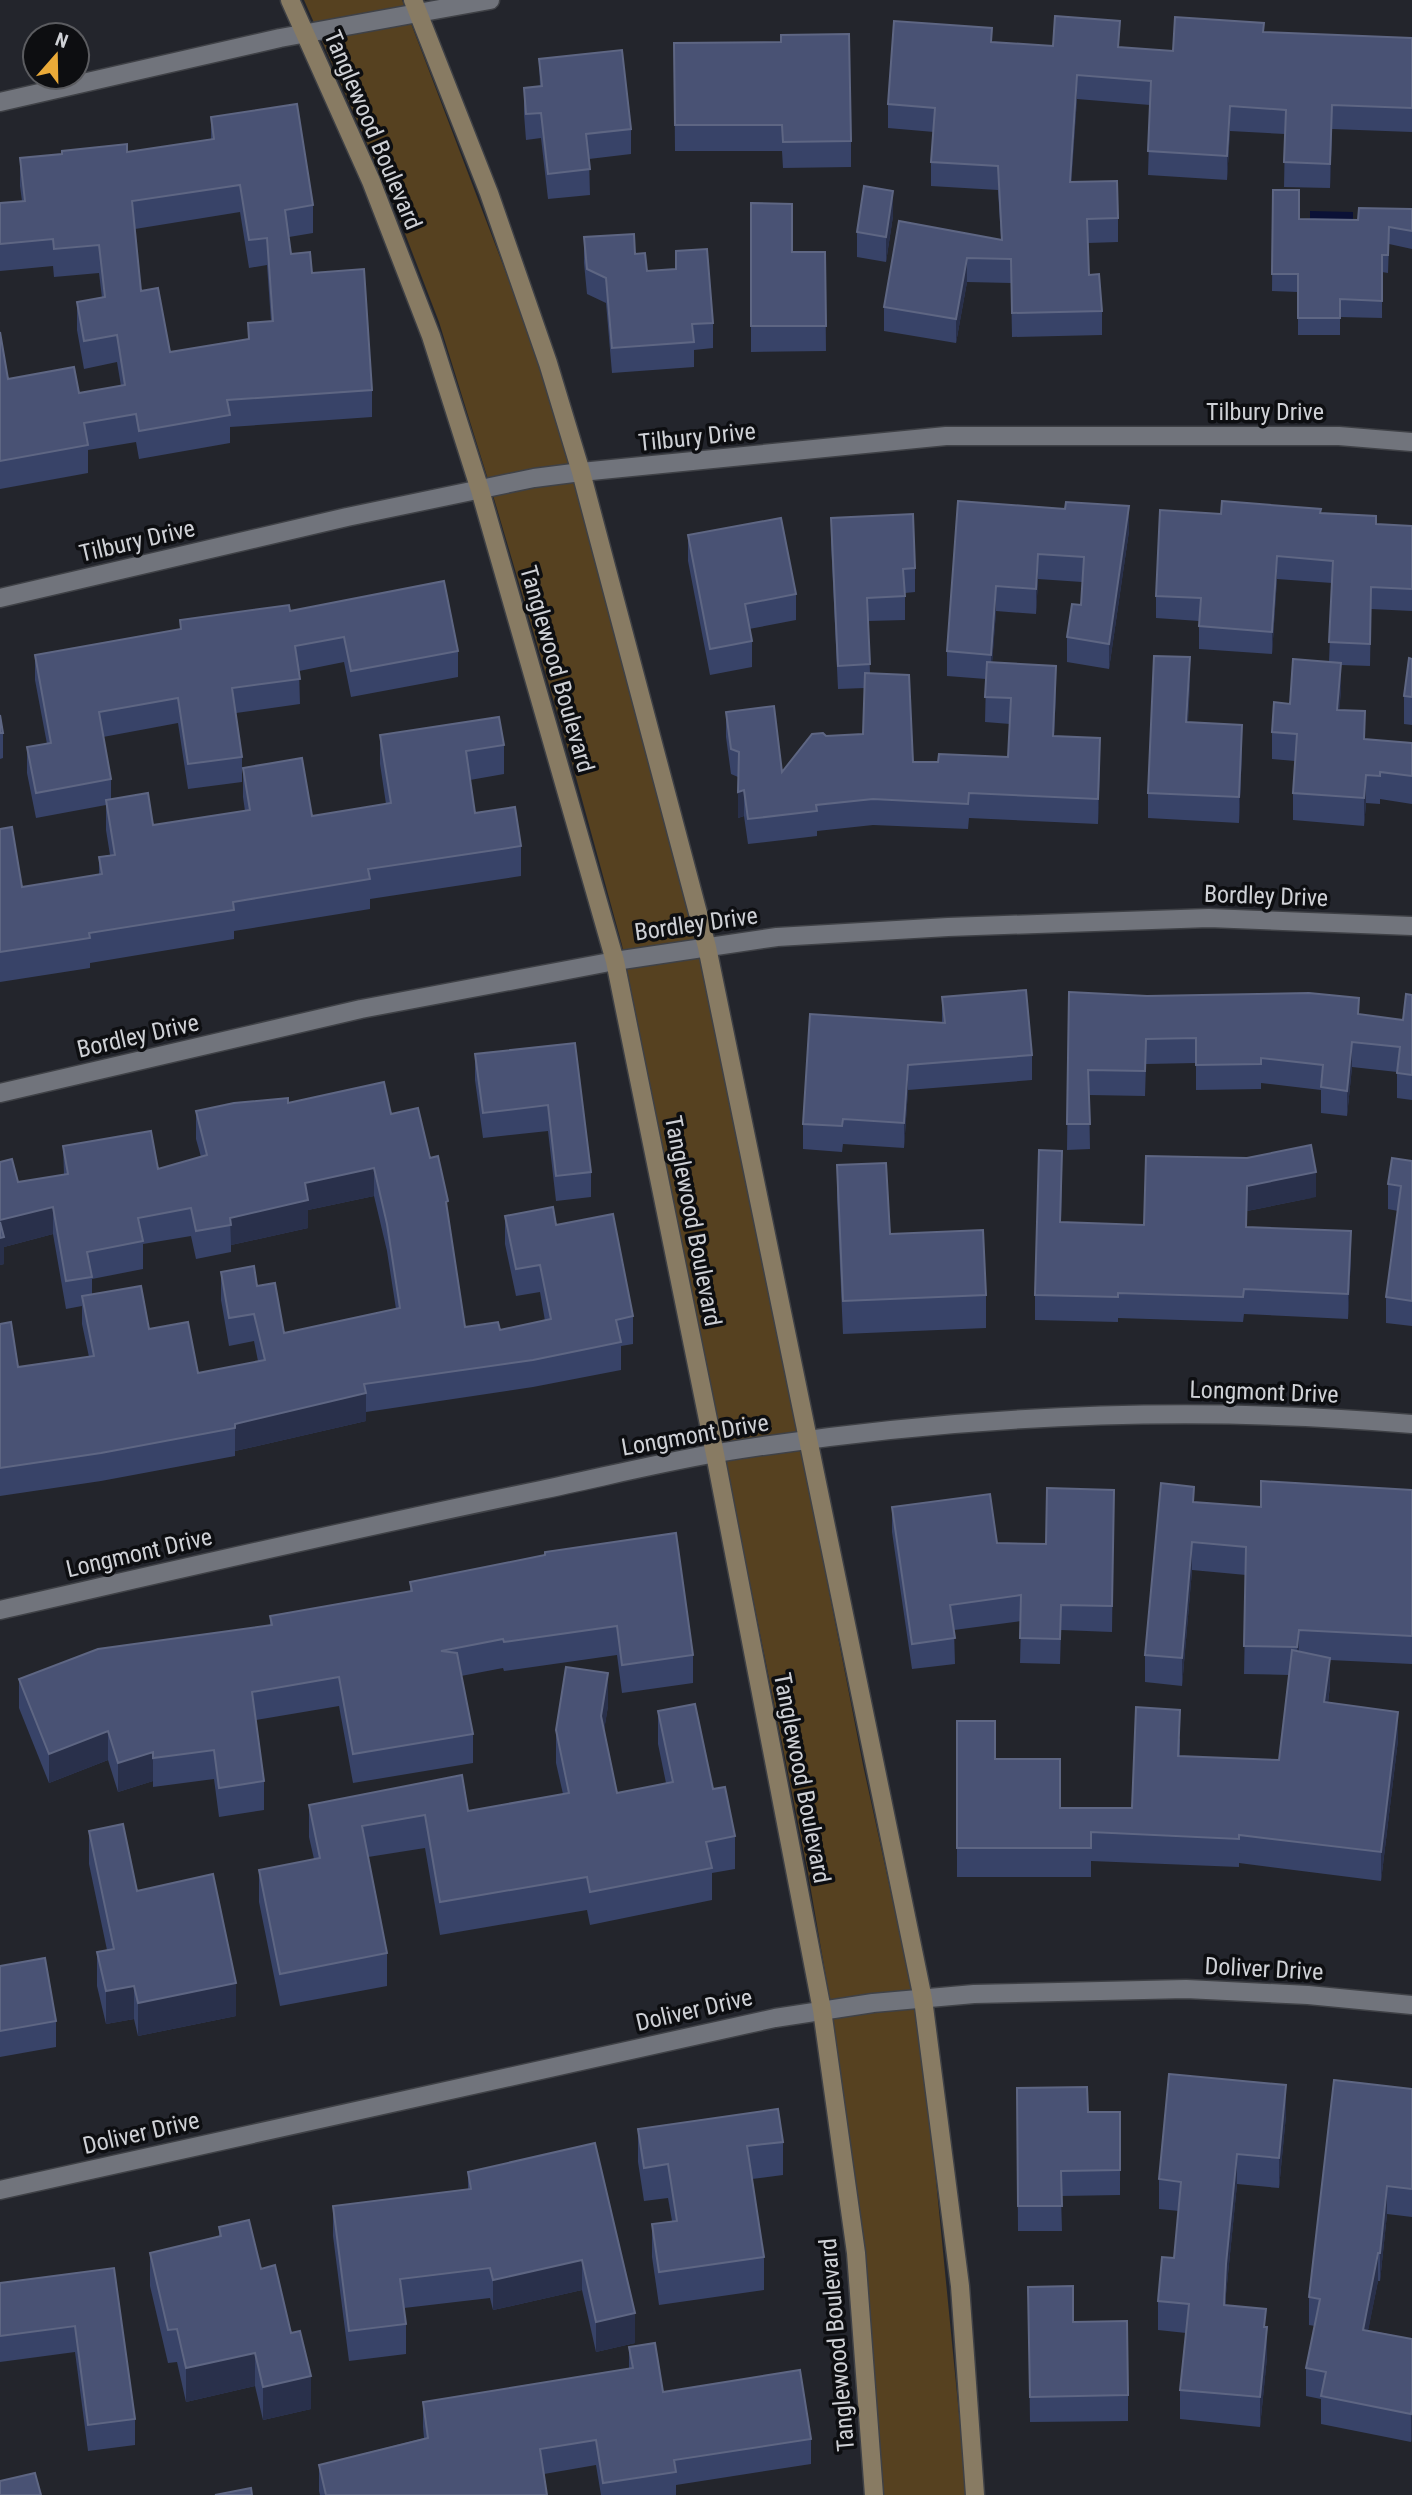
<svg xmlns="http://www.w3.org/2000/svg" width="1412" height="2495" viewBox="0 0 1412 2495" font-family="'Roboto Condensed',sans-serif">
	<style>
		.green { fill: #564120 }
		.water { fill: #0b1136 }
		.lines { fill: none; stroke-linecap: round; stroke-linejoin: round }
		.street-casing { stroke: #3f4146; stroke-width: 21 }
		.secondary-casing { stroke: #3f4146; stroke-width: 21 }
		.street { stroke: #71747c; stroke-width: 18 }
		.secondary { stroke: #887b63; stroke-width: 18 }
		.wall { fill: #384368; fill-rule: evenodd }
		.shaded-wall { fill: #29304b }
		.building { fill: #495274; stroke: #5e6683; stroke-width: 2; fill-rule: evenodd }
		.labels { text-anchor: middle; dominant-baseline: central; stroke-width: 7; stroke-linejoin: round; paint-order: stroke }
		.street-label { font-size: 24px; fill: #cfd1d6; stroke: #0d0e11 }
	</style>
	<rect width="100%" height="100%" fill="#23252c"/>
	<path class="green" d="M304 0H402L404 5 532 341 569 464 696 938 797 1427 863 1765 912 1989 934 2160 967 2495H882L866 2270 833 2018 808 1873 622 945 572 763 495 502 439 322 394 205Z"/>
	<path class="water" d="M1310 211 1353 212V232H1310Z"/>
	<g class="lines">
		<g class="street-casing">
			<path id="street" d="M0 102 280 38 490 0
				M0 598 347 517 534 478 581 472 946 436H1339L1412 442
				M0 1093 361 1009 615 961 777 937 948 927 1209 918 1412 926
				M0 1610C180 1569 360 1527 541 1490 599 1478 658 1463 717 1453 946 1416 1181 1404 1412 1424
				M0 2190 775 2018 873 2003 974 1994 1186 1989 1308 1995 1412 2005"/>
		</g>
		<g class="secondary-casing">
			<path id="secondary" d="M290 0 371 181 431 336 480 490 615 961 715 1454 822 2010 856 2253 874 2495
				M413 0 489 193 548 363 581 472 707 947 923 1999 960 2286 975 2495"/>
		</g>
		<use href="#street" class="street"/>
		<use href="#secondary" class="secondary"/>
	</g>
	<path class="wall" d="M1264 32 1412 38V132L1332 129 1330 188 1284 187 1285 134 1230 131 1227 180 1148 175 1150 105 1077 99 1071 182 1118 218V242L1088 243 1089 275 1102 311V335L1012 337 1011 283 967 282 956 343 884 331V307L1001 239 998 190 931 186V162L934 132 888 128V104L992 42 1053 46 1119 47 1173 51Z
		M674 43 851 141V167L783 168 782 151H675Z
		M539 59 631 129V154L589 159 590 195 548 199 541 138 526 140 524 114V88L540 87Z
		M211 117 313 205V233L289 237 291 254 312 273 372 390V417L230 427V443L139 459 136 442 88 450V473L0 489V332L8 379 79 393 121 386 117 362 84 369 77 330V302L102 298 99 273 54 277 53 266 0 271V203L22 201 20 186V158L127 152 211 139ZM240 212 249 268 267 265 271 321 248 323V339L170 352 141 291 135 229Z
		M1273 190 1299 219 1358 220 1412 209V249L1389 244 1388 273 1382 272V318L1340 317V335H1298V292L1272 291Z
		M751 203 792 252H825L826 351 751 352Z
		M893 216 886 262 857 257V232Z
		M584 237 635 254 647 271 713 323V348L694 350V367L612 373 606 303 587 294 584 263Z
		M958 501 1129 531 1109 669 1067 662V637L1081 605 1082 582 1038 579 1036 614 996 611 992 663 1056 691 1054 736 1100 763 1098 824 969 818 968 829 873 825 817 831V836L748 844 744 816 738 818V777L731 774 726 737V712L782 772 826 736 863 734 865 688 838 689 831 542V518L915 568V592L905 593V620L868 621 870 673 913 762H938L1008 757 1010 724 985 722 986 679 947 676V651Z
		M1321 513 1376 524 1412 526V611L1371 609 1370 666 1341 665V691L1339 710 1365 739 1412 743V804L1380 799V804L1366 803 1364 826 1293 820V793L1295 761 1272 759V732L1290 704 1329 662 1332 583 1277 579 1272 654 1199 649V621L1156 618V596L1221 514Z
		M688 535 796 594V620L749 629 752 641V667L710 675 688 561Z
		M290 611 458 651V677L351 697 344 662 299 671 300 704 236 713 242 757V782L188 789 178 723 103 737 111 779V799L153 825 245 811 243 797V768L312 816 386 804 380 764V735L504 745V774L470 780 475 813 521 846V876L370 899V909L234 931V939L90 963V968L0 982V829L22 887 99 875V857L110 855 106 830V805L36 818 27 773V747L47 744 35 680V655L180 629V620Z
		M1412 659V725L1404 724V696Z
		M1190 683 1188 722 1242 751 1239 823 1148 818V793Z
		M0 715 3 733V758L0 759Z
		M1069 992 1359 1015 1403 1020 1412 995V1100L1397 1098V1072L1352 1067 1347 1116 1321 1113V1090L1261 1083V1089L1196 1090V1063L1146 1064 1145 1096 1089 1095 1090 1149 1067 1150Z
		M942 997 1032 1055V1080L908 1090 904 1148 843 1144 842 1152 803 1149V1124L942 1023Z
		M575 1043 591 1172V1197L556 1201 548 1131 483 1138 475 1080V1054Z
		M288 1103 391 1114 430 1158 448 1218 465 1327 500 1330 545 1321 540 1292 516 1296 505 1244V1216L556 1225 633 1316V1344L621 1346V1370L533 1387 366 1412V1421L235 1451V1456L101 1481 0 1496V1324L18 1367 89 1357 82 1324V1306L66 1309 53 1234 4 1247V1264L0 1265V1162L18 1182 64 1175 63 1146 158 1169 201 1157 196 1139V1111ZM374 1196 387 1251 396 1309 284 1333 257 1286 221 1272V1300L229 1346 254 1341 258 1361 198 1373 149 1329 92 1294V1279L143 1269V1244L191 1236 196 1259 231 1252V1245L308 1228V1210Z
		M1412 1161V1326L1386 1323V1297L1398 1211 1388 1209V1184Z
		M837 1165 890 1234 986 1295V1328L843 1334 837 1198Z
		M1062 1176 1061 1222 1144 1225 1316 1197 1247 1211V1227L1351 1256 1348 1319 1244 1314 1243 1322 1118 1318V1322L1035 1320V1295Z
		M1114 1490 1112 1632 1061 1630 1060 1664 1020 1663 1021 1621 954 1630 955 1664 912 1669 892 1532V1507L997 1543 1046 1544Z
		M1412 1490V1664L1330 1660V1686L1328 1703 1398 1740 1381 1881 1239 1863V1867L1091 1861V1877H957V1721L995 1759 1060 1808H1132L1180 1738V1756L1279 1760 1289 1675 1244 1674 1246 1575 1192 1570 1182 1686 1145 1682V1655L1194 1502 1261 1507Z
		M545 1556 693 1655V1683L622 1693 617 1655 504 1671 503 1668 461 1676 473 1734V1763L353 1783 339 1706 256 1720 264 1781V1810L219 1817 214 1779 153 1787V1781L118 1792 108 1760 49 1783 19 1708V1679L270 1625V1616L410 1592V1582Z
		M608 1706 604 1730 617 1793 666 1783 658 1744V1711L713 1789 735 1836V1869L712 1873V1900L590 1925 587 1910 440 1935 425 1848 368 1857 387 1953V1986L280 2006 259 1902V1870L314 1859 309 1837V1805L468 1811 563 1794 556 1763V1730Z
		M89 1831 137 1891 236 2016 138 2036 134 2019 106 2024 97 1986V1952L107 1950 89 1864Z
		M0 1966 56 2021V2047L0 2057Z
		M1017 2088 1088 2112H1120V2195L1061 2196 1062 2231H1018Z
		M1412 2089V2217L1387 2214 1380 2281H1378L1368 2330 1412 2339V2437L1411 2442 1321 2424V2399L1306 2396V2368L1315 2326 1309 2325V2297Z
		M1286 2115 1279 2188 1237 2184 1226 2294V2305L1266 2327 1267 2357 1260 2427 1180 2419V2390L1186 2333 1158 2330V2301L1174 2258 1179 2211 1159 2209V2179Z
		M638 2129 783 2142V2175L752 2179 764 2257V2290L659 2305 652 2257V2224L672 2221 668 2198 644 2201 638 2162Z
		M595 2143 635 2343 596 2352 582 2290 493 2310 490 2298 404 2308 406 2324V2354L349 2361 333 2236V2206L468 2189V2172Z
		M219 2227 261 2269 291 2333 311 2409 263 2420 255 2386 186 2402 177 2362 168 2363 150 2286V2253L219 2237Z
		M114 2268 135 2419V2445L88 2451 75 2352 0 2362V2283Z
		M1028 2287 1073 2322 1128 2395V2421L1030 2422Z
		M629 2347 663 2392 811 2439V2464L676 2485V2495H601L596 2465 544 2474 547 2495H320L319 2491V2465L424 2438 423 2427V2402L629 2369Z"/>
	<path class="shaded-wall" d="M1077 75V99L1070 206V182Z
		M1332 105V129L1330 188V164Z
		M1230 106V131L1227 180V156Z
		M893 191V216L886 262V237Z
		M967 258V282L956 343V319Z
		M1129 506V531L1109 669V644Z
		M1038 554V579L1036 614V589Z
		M1277 556V579L1272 654V632Z
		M996 586V611L991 679V655Z
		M1190 657V683L1186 747V722Z
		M1341 663V691L1337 738V710Z
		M1056 666V691L1053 761V736Z
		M1242 725V751L1239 823V797Z
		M1100 738V763L1098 824V799Z
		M1366 775V803L1364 826V798Z
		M744 790V816L738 818V792Z
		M1352 1042V1067L1347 1116V1091Z
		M908 1065V1090L904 1148V1123Z
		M374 1168V1196L308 1210V1228L231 1245 230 1218 305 1183Z
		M1316 1172V1197L1247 1211 1246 1252 1247 1186Z
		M53 1207V1234L4 1247V1264L0 1265V1220Z
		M1351 1231V1256L1348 1319V1294Z
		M366 1393V1421L235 1451V1424Z
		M1192 1542V1570L1182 1686V1658Z
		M1299 1630V1658L1297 1675V1647Z
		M1330 1658V1686L1324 1731V1702Z
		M608 1673V1706L601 1749V1716Z
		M1398 1712V1740L1381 1881V1852Z
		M108 1731V1760L49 1783V1754Z
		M153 1752V1781L118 1792V1763Z
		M236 1983V2016L138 2036V2003Z
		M134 1986V2019L106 2024V1991Z
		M1286 2085V2115L1279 2188V2158Z
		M1237 2154V2184L1226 2294 1224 2335V2305L1226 2264Z
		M1387 2186V2214L1380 2281V2253Z
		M1378 2253V2281L1363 2357V2330Z
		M582 2260V2290L493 2310V2280Z
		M635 2313V2343L596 2352V2322Z
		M1267 2327V2357L1260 2427V2397Z
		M255 2353V2386L186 2402V2368Z
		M311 2376V2409L263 2420V2387Z
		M1412 2409V2437L1411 2442V2414Z"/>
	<path class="building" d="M1055 16 1120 21 1118 47 1173 51 1175 17 1264 23 1263 32 1412 38V108L1332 105 1330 164 1284 162 1286 110 1230 106 1227 156 1148 151 1151 81 1077 75 1070 182 1117 181 1118 218 1087 219 1089 275 1099 274 1102 311 1012 313 1011 259 967 258 956 319 884 307 899 221 1002 240 998 166 931 162 935 108 888 104 894 21 992 28 991 42 1053 46Z
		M849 34 851 141 783 142 782 125H675L674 43 781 42V35Z
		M622 50 631 129 586 134 590 169 548 174 541 113 526 114 524 88 542 86 539 59Z
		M297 104 313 205 285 210 291 254 310 252 312 273 364 269 372 390 227 400 230 415 139 431 136 414 84 423 88 445 0 461V332L8 379 74 367 79 393 125 385 117 335 84 341 77 302 105 297 99 245 54 249 53 239 0 244V203L25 201 20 158 62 154V151L127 144V152L214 139 211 117ZM240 185 249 240 267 238 273 321 248 323 249 339 170 352 158 288 141 291 132 201Z
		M864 186 893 191 886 237 857 232Z
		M1273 190H1299V219L1358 220 1359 208 1412 209V231L1389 227 1388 255H1382V301L1340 299V318H1298V274H1272Z
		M751 203 792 204V252H825L826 326H751Z
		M634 234 635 254 645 253 647 271 676 269V251L707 249 713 323 692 324 694 342 612 348 606 278 587 269 584 237Z
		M958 501 1065 509 1066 502 1129 506 1109 644 1067 637 1072 604 1081 605 1084 557 1038 554 1036 589 996 586 991 655 947 651Z
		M1222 501 1321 509 1320 513 1376 516V524L1412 526V589L1371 587 1370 644 1329 642 1333 561 1277 556 1272 632 1199 626 1201 598 1156 596 1160 510 1221 514Z
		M913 514 915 568 903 569 905 596 867 598 870 664 838 666 831 518Z
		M781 518 796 594 745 604 752 641 710 649 688 535Z
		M444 581 458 651 351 671 344 637 295 646 300 679 232 688 242 757 188 764 178 698 99 712 111 779 36 793 27 747 51 743 35 655 181 629 180 620 289 605 290 611Z
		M1154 656 1190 657 1186 722 1242 725 1239 797 1148 793Z
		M1409 658 1412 659V697L1404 696Z
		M1293 659 1341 663 1337 710 1365 711 1364 739 1412 743V776L1380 772V776L1366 775 1364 798 1293 793 1297 734 1272 732 1274 702 1290 704Z
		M987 662 1056 666 1053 736 1100 738 1098 799 969 793 968 804 873 799 816 805 817 811 748 819 744 790 738 792 739 752 731 749 726 712 774 706 782 772 812 734 823 733 826 736 863 734 865 673 909 675 913 762H938L939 754 1008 757 1011 698 985 697Z
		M0 715 3 733H0Z
		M499 717 504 745 466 751 475 813 515 807 521 846 368 869 370 879 233 902 234 910 89 933 90 938 0 952V829L12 827 22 887 102 874 99 857 115 855 106 800 148 793 153 825 250 810 243 768 302 758 312 816 391 803 380 735Z
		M1026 990 1032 1055 908 1065 904 1123 843 1119 842 1126 803 1124 810 1014 945 1023 942 997Z
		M1069 992 1147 996 1309 993 1359 998 1358 1014 1403 1020 1406 994 1412 995V1075L1397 1073 1400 1047 1352 1042 1347 1091 1321 1087 1323 1065 1261 1058V1064L1196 1065V1038L1146 1039 1145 1071 1088 1070 1090 1124H1067Z
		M575 1043 591 1172 556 1176 548 1105 483 1113 475 1054Z
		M384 1082 391 1114 418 1108 430 1158 438 1156 448 1201 446 1202 465 1327 498 1322 500 1330 551 1319 540 1265 516 1269 505 1216 553 1207 556 1225 613 1214 633 1316 616 1320 621 1342 533 1360 364 1384 366 1393 235 1424V1428L101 1453 0 1468V1324L11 1322 18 1367 94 1356 82 1296 141 1286 149 1329 188 1322 198 1373 265 1360 254 1314 229 1318 221 1272 254 1266 257 1286 275 1283 284 1333 400 1308 387 1224 374 1168 305 1183 308 1200 230 1218 231 1225 196 1231 191 1208 138 1218 143 1241 87 1252 92 1277 66 1281 53 1207 0 1220V1162L12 1159 18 1182 68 1174 63 1146 151 1131 158 1169 207 1155 196 1111 234 1103 288 1098V1103Z
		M1311 1145 1316 1172 1247 1186 1246 1227 1351 1231 1348 1294 1244 1289 1243 1297 1118 1293V1297L1035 1295 1039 1150 1062 1151 1060 1222 1144 1225 1146 1156 1247 1158Z
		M1392 1158 1412 1161V1301L1386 1297 1401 1186 1388 1184Z
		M886 1163 890 1234 983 1230 986 1295 843 1301 837 1165Z
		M0 1222 4 1237 0 1238Z
		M1261 1481 1412 1490V1636L1299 1630 1297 1647 1244 1646 1246 1547 1192 1542 1182 1658 1145 1655 1161 1483 1194 1487 1193 1502 1261 1507Z
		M1047 1488 1114 1490 1112 1606 1061 1605 1060 1639 1020 1638 1021 1595 950 1605 955 1638 912 1644 892 1507 990 1494 997 1543 1046 1544Z
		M676 1533 693 1655 622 1665 617 1626 504 1642 503 1639 441 1651 457 1653 473 1734 353 1754 339 1677 252 1692 264 1781 219 1788 214 1750 153 1758V1752L118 1763 108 1731 49 1754 19 1679 98 1649 272 1625 270 1616 412 1591 410 1582 545 1555V1552Z
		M1292 1650 1330 1658 1324 1702 1398 1712 1381 1852 1239 1835V1839L1091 1832V1848H957V1721H995V1759H1060V1808H1132L1136 1707 1180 1710 1178 1756 1279 1760Z
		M566 1667 608 1673 601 1716 617 1793 673 1782 658 1711 695 1704 713 1789 725 1787 735 1836 706 1842 712 1868 590 1892 587 1877 440 1902 425 1815 362 1826 387 1953 280 1974 259 1870 320 1858 309 1805 462 1775 468 1811 569 1793 556 1730Z
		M123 1824 137 1891 213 1874 236 1983 138 2003 134 1986 106 1991 97 1952 114 1949 89 1831Z
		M45 1958 56 2021 0 2031V1966Z
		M1169 2074 1286 2085 1279 2158 1237 2154 1226 2264 1224 2305 1266 2309 1264 2327H1267L1260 2397 1180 2390 1189 2304 1158 2301 1162 2257 1174 2258 1181 2182 1159 2179Z
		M1334 2080 1412 2089V2189L1387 2186 1380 2253H1378L1363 2330 1412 2339V2409L1411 2414 1321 2396 1326 2372 1306 2368 1320 2299 1309 2297Z
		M1087 2087 1088 2112H1120V2170L1061 2171 1062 2206H1018L1017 2088Z
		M778 2109 783 2142 747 2146 764 2257 659 2272 652 2224 677 2221 668 2164 644 2168 638 2129Z
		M595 2143 635 2313 596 2322 582 2260 493 2280 490 2268 400 2279 406 2324 349 2331 333 2206 471 2189 468 2172Z
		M249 2220 261 2269 275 2265 291 2333 300 2331 311 2376 263 2387 255 2353 186 2368 177 2329 168 2330 150 2253 221 2236 219 2227Z
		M114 2268 135 2419 88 2425 75 2326 0 2336V2283Z
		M1073 2286V2322L1127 2321 1128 2395 1030 2397 1028 2287Z
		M655 2343 663 2392 800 2370 811 2439 674 2460 676 2472 603 2483 596 2440 540 2449 547 2495H326L319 2465 428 2438 423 2402 633 2368 629 2347Z
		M35 2473 41 2495H0V2481Z
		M251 2488 252 2495H215Z"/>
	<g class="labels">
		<g class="street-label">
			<text transform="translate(373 130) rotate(67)">Tanglewood Boulevard</text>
			<text x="1265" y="412">Tilbury Drive</text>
			<text transform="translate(697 437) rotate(-6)">Tilbury Drive</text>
			<text transform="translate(137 541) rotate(-13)">Tilbury Drive</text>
			<text transform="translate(557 669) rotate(74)">Tanglewood Boulevard</text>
			<text transform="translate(1266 896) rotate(2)">Bordley Drive</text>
			<text transform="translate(696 924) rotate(-8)">Bordley Drive</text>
			<text transform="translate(138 1036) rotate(-13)">Bordley Drive</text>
			<text transform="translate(693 1221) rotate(79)">Tanglewood Boulevard</text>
			<text transform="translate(1264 1392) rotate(2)">Longmont Drive</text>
			<text transform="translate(695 1435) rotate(-10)">Longmont Drive</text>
			<text transform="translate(139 1553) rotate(-13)">Longmont Drive</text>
			<text transform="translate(802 1778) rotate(79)">Tanglewood Boulevard</text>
			<text transform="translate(1264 1969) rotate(3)">Doliver Drive</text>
			<text transform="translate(694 2010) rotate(-13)">Doliver Drive</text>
			<text transform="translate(141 2133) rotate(-13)">Doliver Drive</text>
			<text transform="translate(837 2345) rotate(-95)">Tanglewood Boulevard</text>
		</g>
	</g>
	<g transform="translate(56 56) rotate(20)"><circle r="33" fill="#0d0e11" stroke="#5b5c60" stroke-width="2"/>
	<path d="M0-5L12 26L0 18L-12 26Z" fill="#eaaa38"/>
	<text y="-10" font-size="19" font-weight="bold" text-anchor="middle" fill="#cfd1d6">N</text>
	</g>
</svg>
